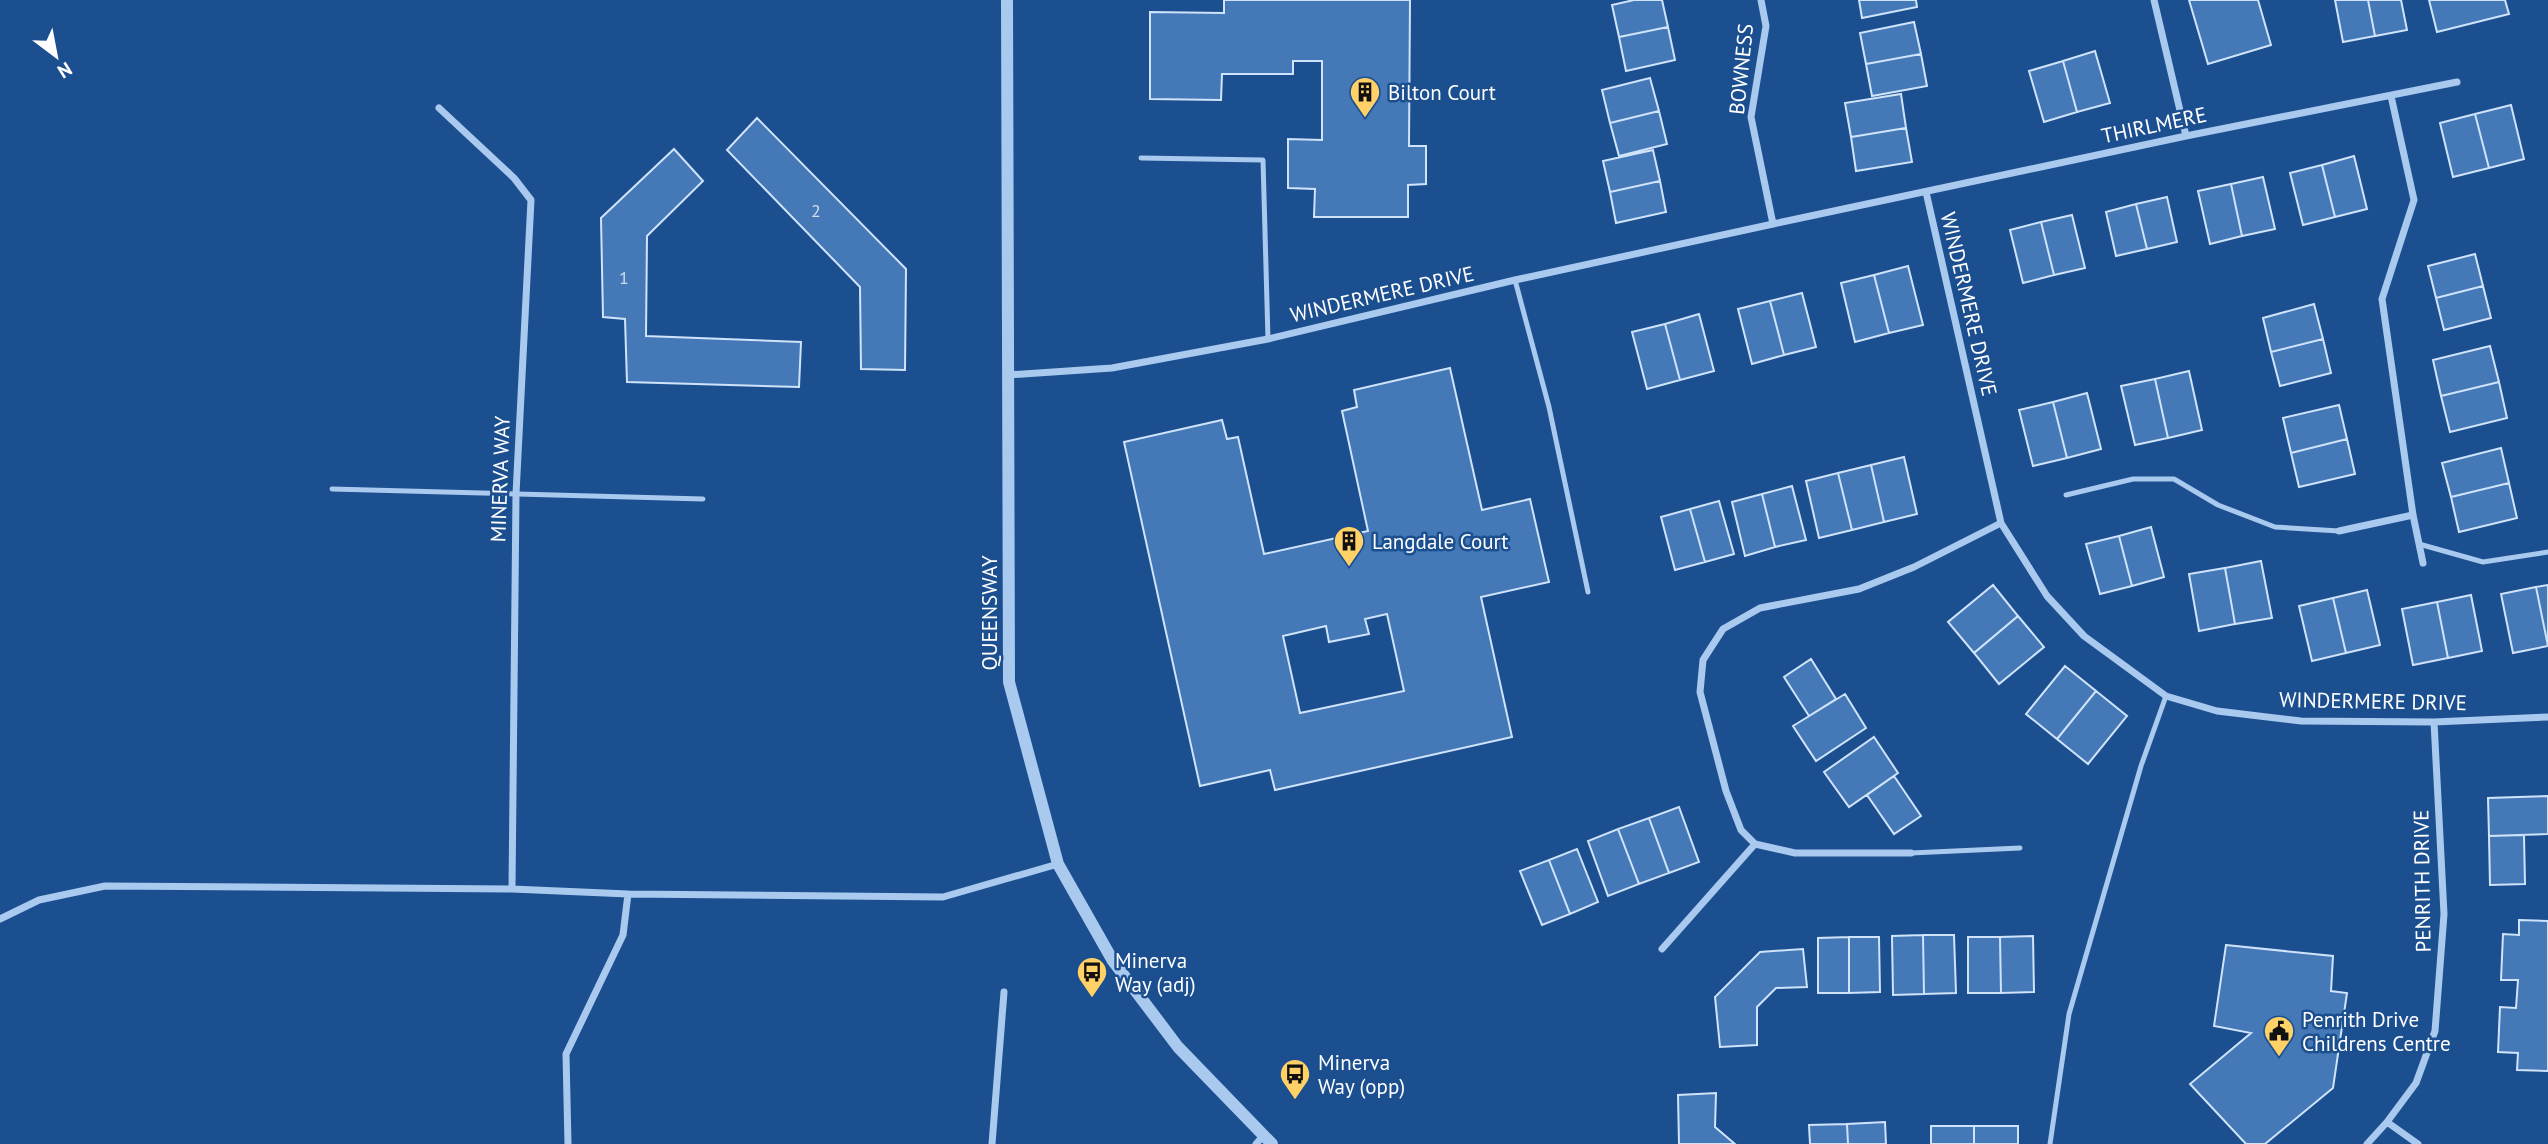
<svg xmlns="http://www.w3.org/2000/svg" width="2548" height="1144" viewBox="0 0 2548 1144" font-family="'PT Sans',sans-serif">
	<style>
		.building { fill: #4478b7; stroke: #cfe3fa; stroke-width: 2; fill-rule: evenodd }
		.lines { fill: none; stroke-linecap: round; stroke-linejoin: round }
		.service { stroke: #a9c9ee; stroke-width: 5 }
		.minor { stroke: #a9c9ee; stroke-width: 7 }
		.tertiary { stroke: #a9c9ee; stroke-width: 12 }
		.labels { text-anchor: middle; dominant-baseline: central; stroke-width: 5; stroke-linejoin: round; paint-order: stroke }
		.number-label { font-size: 18px; fill: #d0dded }
		.street-label { font-size: 21px; fill: #fff; stroke: #1b4f8f }
		.poi-label { font-size: 21px; fill: #fff; stroke: #1b4f8f; text-anchor: start }
	</style>
	<rect width="100%" height="100%" fill="#1b4f8f"/>
	<path class="building" d="M1224 0H1410L1409 146H1426V184L1408 185V217H1314L1315 189 1288 188V139L1322 140V61H1293V74H1222L1221 100 1150 99V12L1224 13Z
		M1634 0H1662L1668 27 1619 37 1612 5Z
		M1859 0H1916L1917 7 1862 18Z
		M2189 0H2258L2271 45 2208 64Z
		M2335 0H2368L2375 36 2343 42Z
		M2368 0H2401L2407 30 2375 36Z
		M2429 0H2505L2509 14 2437 32Z
		M1914 22 1921 54 1866 64 1860 33Z
		M1668 27 1675 60 1626 71 1619 37Z
		M2095 51 2110 103 2077 112 2063 61Z
		M1921 54 1927 86 1872 96 1866 64Z
		M2063 61 2077 112 2044 122 2029 71Z
		M1650 78 1659 111 1610 123 1602 90Z
		M1901 94 1906 128 1851 137 1845 103Z
		M2511 105 2524 159 2489 168 2475 114Z
		M1659 111 1667 144 1619 156 1610 123Z
		M2475 114 2489 168 2453 177 2440 123Z
		M757 118 906 269 905 370 861 369 860 287 727 150Z
		M1906 128 1912 162 1856 171 1851 137Z
		M674 149 703 181 647 236 646 336 801 342 799 387 627 382 625 319 603 317 601 218Z
		M1653 150 1660 181 1610 192 1603 161Z
		M2354 156 2367 209 2335 217 2322 165Z
		M2322 165 2335 217 2303 225 2290 173Z
		M2263 177 2275 229 2242 236 2231 184Z
		M1660 181 1666 212 1616 223 1610 192Z
		M2231 184 2242 236 2210 244 2198 191Z
		M2167 197 2177 242 2147 249 2136 204Z
		M2136 204 2147 249 2116 256 2106 212Z
		M2072 215 2085 268 2054 275 2041 222Z
		M2041 222 2054 275 2023 283 2010 230Z
		M2475 254 2483 286 2436 298 2428 266Z
		M1908 266 1923 325 1889 333 1874 275Z
		M1874 275 1889 333 1855 342 1841 283Z
		M2483 286 2491 318 2444 330 2436 298Z
		M1802 293 1816 347 1784 355 1770 301Z
		M1770 301 1784 355 1752 364 1738 309Z
		M2314 304 2323 339 2271 352 2263 318Z
		M1699 314 1714 371 1680 380 1665 324Z
		M1665 324 1680 380 1647 389 1632 332Z
		M2323 339 2331 373 2280 386 2271 352Z
		M2490 346 2499 382 2441 396 2433 360Z
		M1450 368 1482 510 1530 499 1549 582 1481 597 1512 737 1275 790 1270 770 1200 786 1124 442 1222 420 1227 439 1238 437 1264 554 1368 531 1342 411 1357 407 1354 390ZM1387 614 1404 691 1300 713 1283 636 1326 626 1329 642 1369 634 1365 619Z
		M2189 371 2202 430 2168 438 2155 379Z
		M2155 379 2168 438 2135 445 2121 386Z
		M2499 382 2507 418 2450 432 2441 396Z
		M2087 393 2101 449 2067 458 2053 402Z
		M2053 402 2067 458 2033 466 2019 410Z
		M2339 405 2347 439 2291 453 2283 418Z
		M2347 439 2355 474 2299 487 2291 453Z
		M2501 448 2509 483 2451 497 2442 463Z
		M1904 457 1917 514 1884 522 1871 465Z
		M1871 465 1884 522 1852 530 1838 473Z
		M1838 473 1852 530 1819 538 1806 481Z
		M2509 483 2517 518 2459 532 2451 497Z
		M1792 486 1806 540 1775 547 1762 494Z
		M1762 494 1775 547 1745 556 1732 502Z
		M1719 501 1734 554 1705 562 1690 509Z
		M1690 509 1705 562 1675 570 1661 517Z
		M2151 527 2164 577 2132 586 2119 536Z
		M2119 536 2132 586 2100 594 2086 544Z
		M2261 561 2272 618 2235 624 2225 568Z
		M2225 568 2235 624 2199 631 2189 574Z
		M1993 585 2018 616 1974 653 1948 622Z
		M2548 585V646L2536 587Z
		M2536 587 2548 646 2513 653 2501 594Z
		M2367 590 2380 645 2346 653 2333 598Z
		M2471 595 2482 651 2448 658 2437 602Z
		M2333 598 2346 653 2312 661 2299 606Z
		M2437 602 2448 658 2413 665 2402 609Z
		M2018 616 2044 647 1999 684 1974 653Z
		M1811 659 1836 699 1809 716 1784 677Z
		M2065 666 2096 691 2057 739 2026 714Z
		M2096 691 2127 716 2088 764 2057 739Z
		M1845 694 1866 728 1816 761 1793 726Z
		M1874 737 1898 773 1849 807 1824 772Z
		M1894 776 1921 816 1894 834 1867 795Z
		M2548 796V834L2489 836 2488 798Z
		M1679 807 1699 862 1669 873 1649 818Z
		M1649 818 1669 873 1639 884 1618 829Z
		M1618 829 1639 884 1608 896 1588 841Z
		M2524 835 2525 884 2490 885 2489 836Z
		M1577 849 1598 902 1570 914 1549 860Z
		M1549 860 1570 914 1542 925 1520 871Z
		M2519 920 2548 921V1071L2517 1070 2518 1053 2498 1052 2500 1007 2516 1008 2518 980H2501L2503 934 2519 935Z
		M1923 935 1924 994 1893 995 1892 936Z
		M1923 935H1954L1956 993 1924 994Z
		M2033 936 2034 992 2001 993 2000 937Z
		M1849 937V993H1818V938Z
		M1849 937H1879L1880 992 1849 993Z
		M1968 937H2000L2001 993H1968Z
		M2226 945 2333 956 2331 991 2347 993 2333 1088 2265 1144H2246L2190 1084 2251 1033 2214 1026Z
		M1803 949 1807 987 1776 988 1757 1007V1045L1720 1047 1715 997 1760 952Z
		M1716 1093 1715 1127 1735 1144H1679L1678 1095Z
		M1885 1122 1886 1144H1848L1847 1124Z
		M1847 1124 1848 1144H1810L1809 1125Z
		M1931 1126H1974V1144H1931Z
		M1974 1126H2018V1144H1974Z"/>
	<g class="lines">
		<path class="service" d="M1141 158 1263 160 1268 339
			M1515 280 1549 407 1588 592
			M332 489 703 499
			M2066 495 2133 479H2174L2218 505 2275 527 2339 531
			M2419 544 2483 562 2548 552
			M1911 853 2020 848
			M2050 1144 2069 1014 2141 766 2166 696"/>
		<path class="minor" d="M1761 0 1766 26 1751 117 1773 224
			M2154 0 2186 136
			M2391 96 2414 200 2382 299 2413 515 2423 563
			M439 108 514 178 531 200 516 494 512 889
			M1926 192 2001 523 2047 596 2084 636 2166 696 2217 711 2301 721 2434 722 2548 717
			M1007 375 1112 368 1268 339 1515 280 1773 224 2186 136 2457 82
			M2339 531 2413 515
			M1911 853H1795L1755 844 1741 830 1726 791 1700 692 1703 660 1723 629 1760 608 1859 589 1914 567 2001 523
			M0 919 39 900 105 886 512 889 628 894 943 897 1058 864
			M1662 949 1755 844
			M2387 1122 2418 1144
			M568 1144 566 1054 623 935 628 894
			M992 1144 1004 992
			M1256 1144 1263 1136
			M2367 1144 2387 1122 2416 1083 2435 1031 2444 914 2434 722"/>
		<path class="tertiary" d="M1007 0 1009 682 1058 864 1113 961 1178 1047 1272 1144"/>
	</g>
	<defs>
		<g id="building-pin" transform="scale(1.575)"><path d="M0 17L-7.5 6A9.5 9.5 0 1 1 7.5 6Z" fill="#ffd166" stroke="#1b4f8f"/><path d="M-4-6H4V6H1V3H-1V6H-4ZM-2.5-4.3h1.7v1.8h-1.7ZM.8-4.3h1.7v1.8H.8ZM-2.5-1h1.7V.8h-1.7ZM.8-1h1.7V.8H.8Z" fill="#111"/></g>
		<g id="bus-pin" transform="scale(1.575)"><path d="M0 17L-7.5 6A9.5 9.5 0 1 1 7.5 6Z" fill="#ffd166" stroke="#1b4f8f"/><path d="M-5-6H5V4H4V6H2V4H-2V6H-4V4H-5ZM-3.5-4V0h7V-4ZM-3.5 1.2v1.5H-2V1.2ZM2 1.2v1.5H3.5V1.2Z" fill="#111"/></g>
		<g id="civic-pin" transform="scale(1.575)"><path d="M0 17L-7.5 6A9.5 9.5 0 1 1 7.5 6Z" fill="#ffd166" stroke="#1b4f8f"/><path d="M-.6-6.5H3V-4.5H.6V-3L4-1V1h2V6H-6V1h2V-1L-.6-3ZM-1.2 2.5V6h2.4V2.5Z" fill="#111"/></g>
	</defs>
	<g fill-rule="evenodd">
		<use href="#building-pin" x="1365" y="92"/>
		<use href="#building-pin" x="1349" y="541"/>
		<use href="#bus-pin" x="1092" y="972"/>
		<use href="#civic-pin" x="2279" y="1031"/>
		<use href="#bus-pin" x="1295" y="1074"/>
	</g>
	<g class="labels">
		<g class="number-label">
			<text x="816" y="210">2</text>
			<text x="624" y="277">1</text>
		</g>
		<g class="street-label">
			<text transform="translate(1741 69) rotate(-84)">BOWNESS</text>
			<text transform="translate(2154 125) rotate(-12)">THIRLMERE</text>
			<text transform="translate(1382 294) rotate(-13)">WINDERMERE DRIVE</text>
			<text transform="translate(1969 304) rotate(77)">WINDERMERE DRIVE</text>
			<text transform="translate(500 479) rotate(-88)">MINERVA WAY</text>
			<text transform="translate(989 613) rotate(-90)">QUEENSWAY</text>
			<text transform="translate(2373 701) rotate(1)">WINDERMERE DRIVE</text>
			<text transform="translate(2422 881) rotate(-91)">PENRITH DRIVE</text>
		</g>
		<g class="poi-label">
			<text x="1388" y="92">Bilton Court</text>
			<text x="1372" y="541">Langdale Court</text>
			<text x="1115" y="960">Minerva<tspan x="1115" dy="24">Way (adj)</tspan></text>
			<text x="2302" y="1019">Penrith Drive<tspan x="2302" dy="24">Childrens Centre</tspan></text>
			<text x="1318" y="1062">Minerva<tspan x="1318" dy="24">Way (opp)</tspan></text>
		</g>
	</g>
	<g transform="translate(56 56) rotate(148)" stroke="#1b4f8f" stroke-width="5" paint-order="stroke">
	<path d="M0-5L12 26L0 18L-12 26Z" fill="#ffffff"/>
	<text y="-10" font-size="19" font-weight="bold" text-anchor="middle" fill="#ffffff">N</text>
	</g>
</svg>
